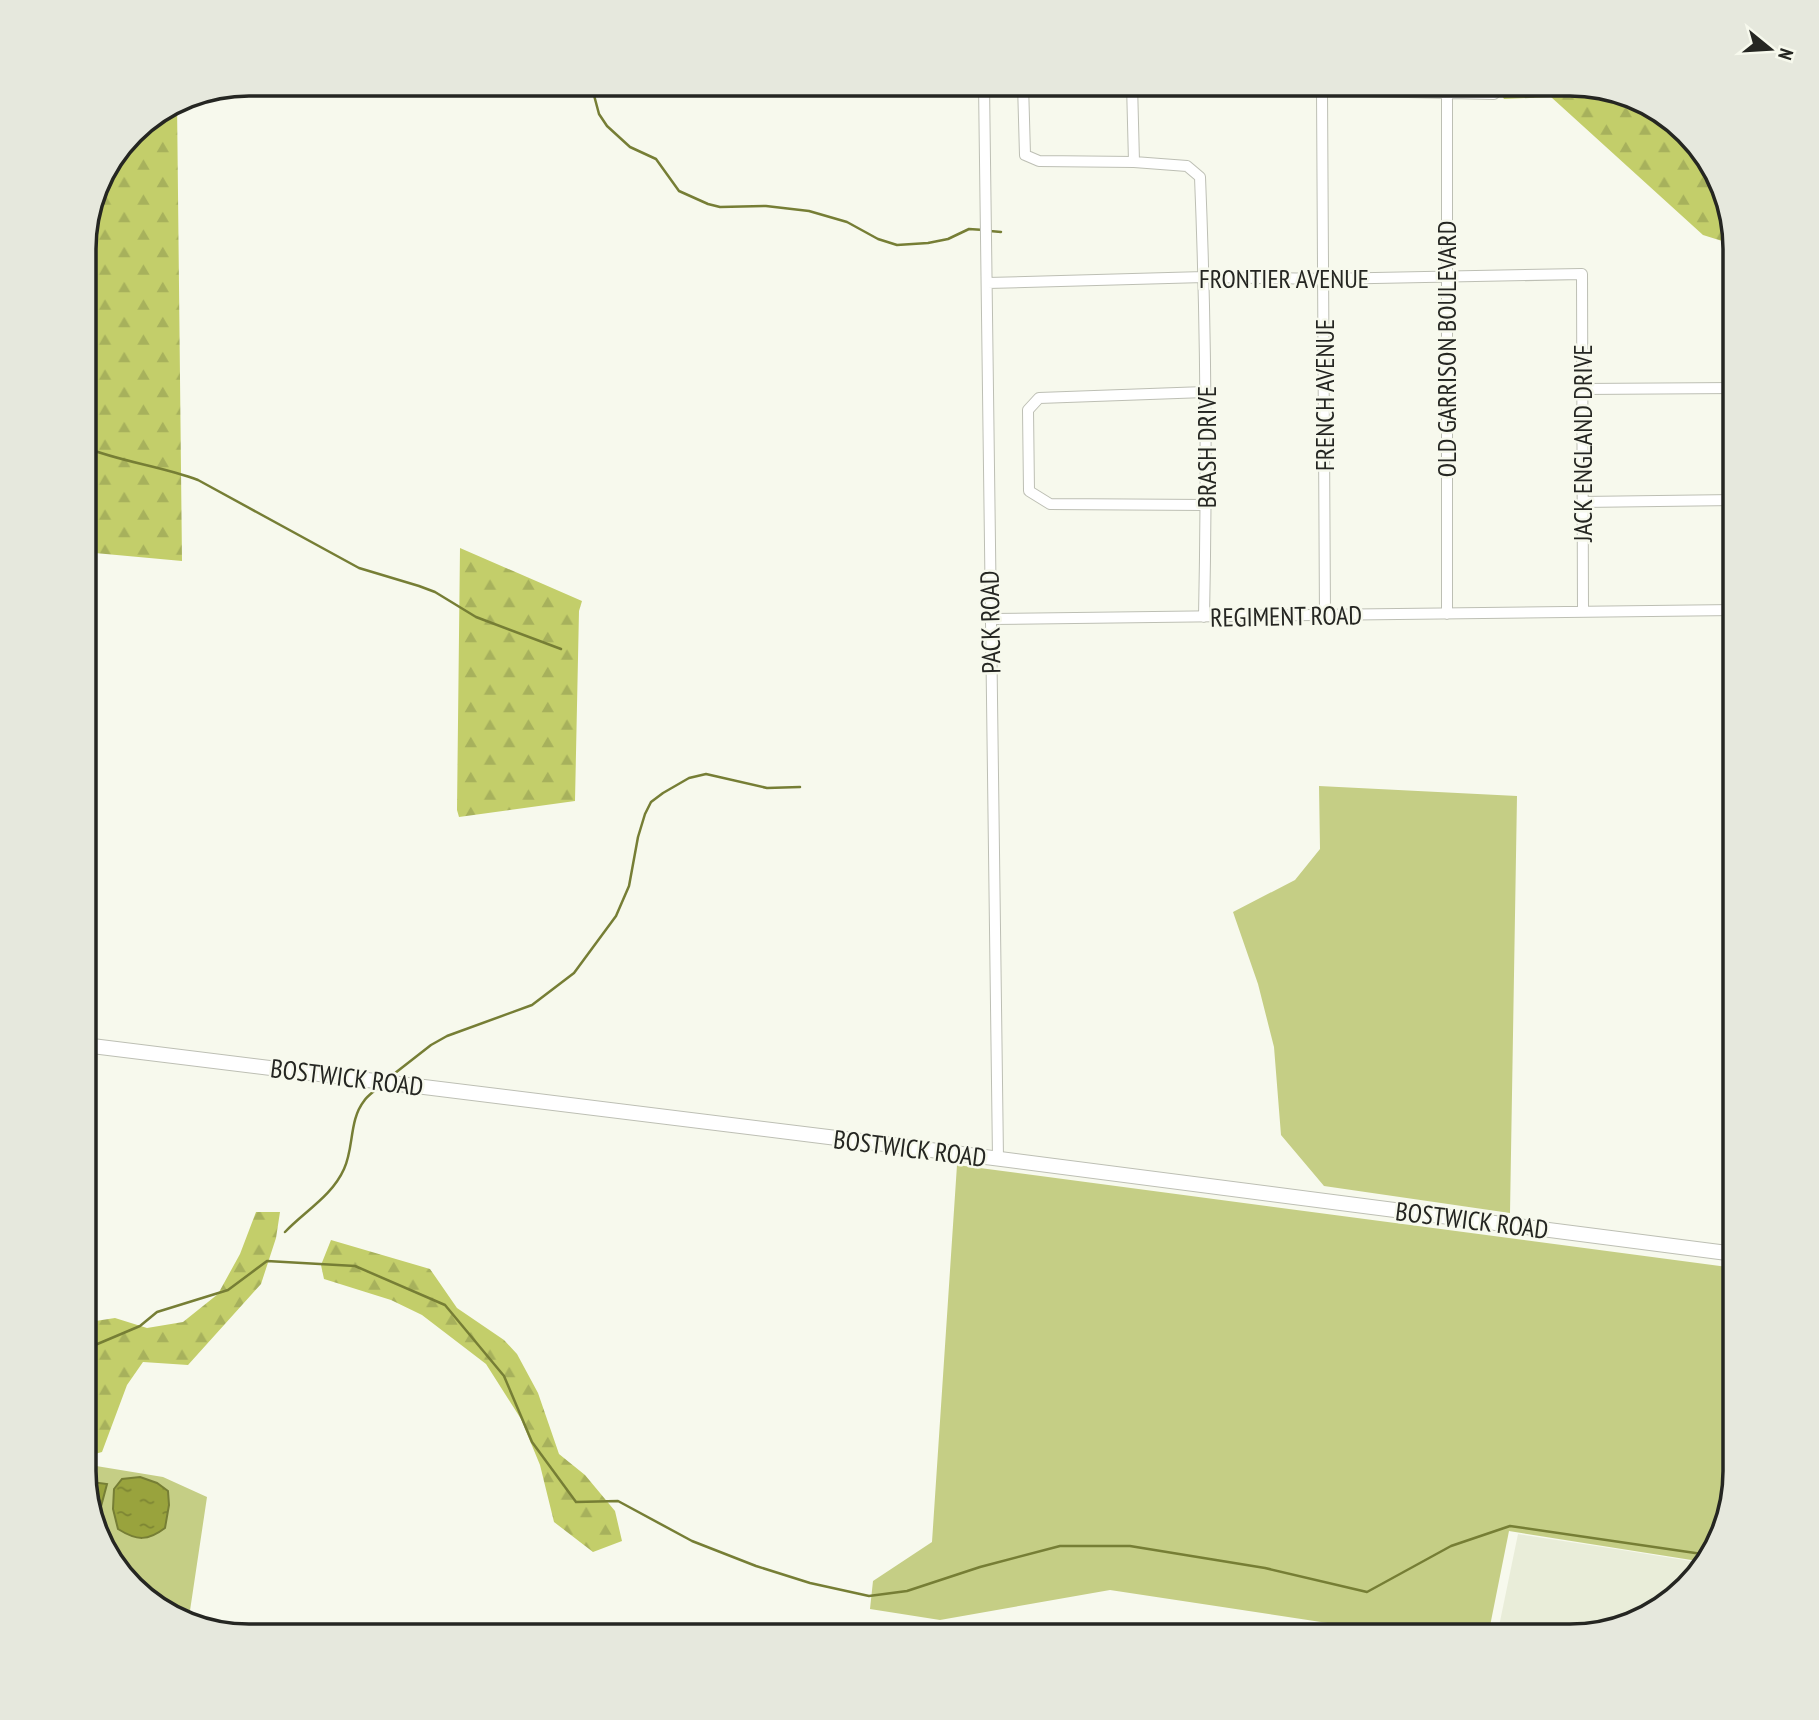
<svg xmlns="http://www.w3.org/2000/svg" width="1819" height="1720" viewBox="0 0 1819 1720" font-family="'PT Sans Narrow',sans-serif">
	<style>
		.built { fill: #e9edd9 }
		.grass { fill: #c5ce85 }
		.forest { fill: url(#forest-firs) }
		.water { fill: url(#water-ripples); stroke: #767e35; stroke-width: 2 }
		.lines { fill: none; stroke-linecap: round; stroke-linejoin: round }
		.stream { stroke: #767e35; stroke-width: 2.5 }
		.minor-casing { stroke: #bdbfb4; stroke-width: 12 }
		.major-casing { stroke: #bdbfb4; stroke-width: 16 }
		.minor { stroke: #fff; stroke-width: 10 }
		.major { stroke: #fff; stroke-width: 14 }
		.labels { text-anchor: middle; dominant-baseline: central; stroke-width: 5; stroke-linejoin: round; paint-order: stroke }
		.street-label { font-size: 26px; fill: #252622; stroke: #f7f9ed }
		.rim { fill: none; stroke: #252622; stroke-width: 3.5 }
	</style>
	<defs>
		<pattern id="forest-firs" width="22" height="20" patternUnits="userSpaceOnUse" patternTransform="scale(1.75)"><rect width="22" height="20" fill="#c3ce6a"/><path d="M5 1l3.5 6h-7zM16 11l3.5 6h-7z" fill="#a7b15c"/></pattern>
		<pattern id="water-ripples" width="26" height="14" patternUnits="userSpaceOnUse" patternTransform="scale(1.75)"><rect width="26" height="14" fill="#99a33d"/><path d="M2 4q2-2 4 0t4 0M15 11q2-2 4 0t4 0" fill="none" stroke="#7d8533"/></pattern>
	</defs>
	<rect width="100%" height="100%" fill="#f7f9ed"/>
	<path class="built" d="M1518 1534 1622 1550 1703 1563 1686 1588 1634 1623 1580 1636H1497Z"/>
	<path class="grass" d="M1319 786 1517 796 1510 1213 1324 1186 1281 1135 1274 1047 1258 984 1233 912 1295 880 1320 849Z
		M957 1165 1735 1268V1471L1722 1535 1704 1562 1509 1531 1488 1636H1413L1110 1590 940 1620 870 1609 873 1581 932 1542Z
		M84 1464 163 1477 207 1497 188 1624 132 1587 97 1535 84 1481Z"/>
	<path class="forest" d="M1495 84H1580L1643 101 1687 133 1722 185 1735 245 1703 235 1551 97 1504 99Z
		M177 102 182 561 84 552V238L101 176 140 125Z
		M460 548 582 601 579 611 575 801 459 817 457 810Z
		M256 1212H280L276 1238 261 1284 188 1365 143 1362 127 1385 102 1452 84 1457V1329L89 1322 115 1318 147 1328 183 1322 218 1294 240 1254Z
		M331 1240 430 1269 457 1308 504 1340 517 1354 538 1393 559 1454 585 1475 615 1511 622 1541 593 1552 554 1522 540 1465 521 1419 486 1364 422 1315 391 1300 324 1279 321 1265Z"/>
	<path class="water" d="M140 1477 157 1483 168 1491 169 1505 165 1528C148 1541 137 1541 118 1529L113 1509 114 1489 122 1479Z
		M84 1481 107 1484 95 1529Z"/>
	<g class="lines">
		<path class="stream" d="M591 84 599 114 607 126 630 147 656 159 679 191 708 204 720 207 766 206 809 211 847 222 878 239 897 245 928 243 948 239 969 229 984 230
			M990 231 1001 232
			M84 447C121 462 161 466 198 480L359 568 419 586 435 592 476 617 561 649
			M390 1077 431 1045 447 1036 532 1005 574 973 616 916 629 886 638 837 645 814 651 802 663 793 689 778 706 774 767 788 800 787
			M285 1232C305 1211 332 1196 344 1169 354 1148 349 1120 364 1101 368 1095 375 1091 380 1086
			M84 1354 88 1348 140 1326 157 1312 228 1290 267 1261 355 1266 445 1305 504 1376 532 1442 576 1502 618 1501 692 1541 756 1566 810 1583 869 1596 907 1591 980 1567 1060 1546H1130L1265 1568 1367 1592 1451 1546 1510 1526 1709 1555"/>
		<g class="minor-casing">
			<path id="minor" d="M984 84 998 1159
				M1023 84 1025 155 1039 161 1134 162 1187 166 1200 177C1206 324 1207 471 1204 617
				M1132 84 1134 162
				M1303 84 1322 90 1494 94
				M1322 90 1325 616
				M987 283 1204 277 1324 279 1582 274 1583 611
				M1582 389 1735 388
				M1205 392 1039 398 1028 410 1029 491 1050 504 1206 505
				M1582 502 1735 500
				M1447 614V84
				M990 619 1735 610"/>
		</g>
		<g class="major-casing">
			<path id="major" d="M84 1045 869 1142 1735 1254"/>
		</g>
		<use href="#minor" class="minor"/>
		<use href="#major" class="major"/>
	</g>
	<g class="labels">
		<g class="street-label">
			<text x="1284" y="278">FRONTIER AVENUE</text>
			<text transform="translate(1446 349) rotate(-90)">OLD GARRISON BOULEVARD</text>
			<text transform="translate(1324 395) rotate(-90)">FRENCH AVENUE</text>
			<text transform="translate(1582 443) rotate(-90)">JACK ENGLAND DRIVE</text>
			<text transform="translate(1206 447) rotate(-90)">BRASH DRIVE</text>
			<text transform="translate(1286 616) rotate(-1)">REGIMENT ROAD</text>
			<text transform="translate(990 622) rotate(-91)">PACK ROAD</text>
			<text transform="translate(347 1077) rotate(7)">BOSTWICK ROAD</text>
			<text transform="translate(910 1148) rotate(7)">BOSTWICK ROAD</text>
			<text transform="translate(1472 1220) rotate(7)">BOSTWICK ROAD</text>
		</g>
	</g>
	<path d="M0 0H1819V1720H0ZM249 96H1570A153 153 0 0 1 1723 249V1471A153 153 0 0 1 1570 1624H249A153 153 0 0 1 96 1471V249A153 153 0 0 1 249 96Z" fill="#e6e8dd" fill-rule="evenodd"/>
	<path class="rim" d="M249 96H1570A153 153 0 0 1 1723 249V1471A153 153 0 0 1 1570 1624H249A153 153 0 0 1 96 1471V249A153 153 0 0 1 249 96Z"/>
	<g transform="translate(1770 49) rotate(108)" stroke="#f7f9ed" stroke-width="5" paint-order="stroke">
	<path d="M0-5L12 26L0 18L-12 26Z" fill="#252622"/>
	<text y="-10" font-size="19" font-weight="bold" text-anchor="middle" fill="#252622">N</text>
	</g>
</svg>
